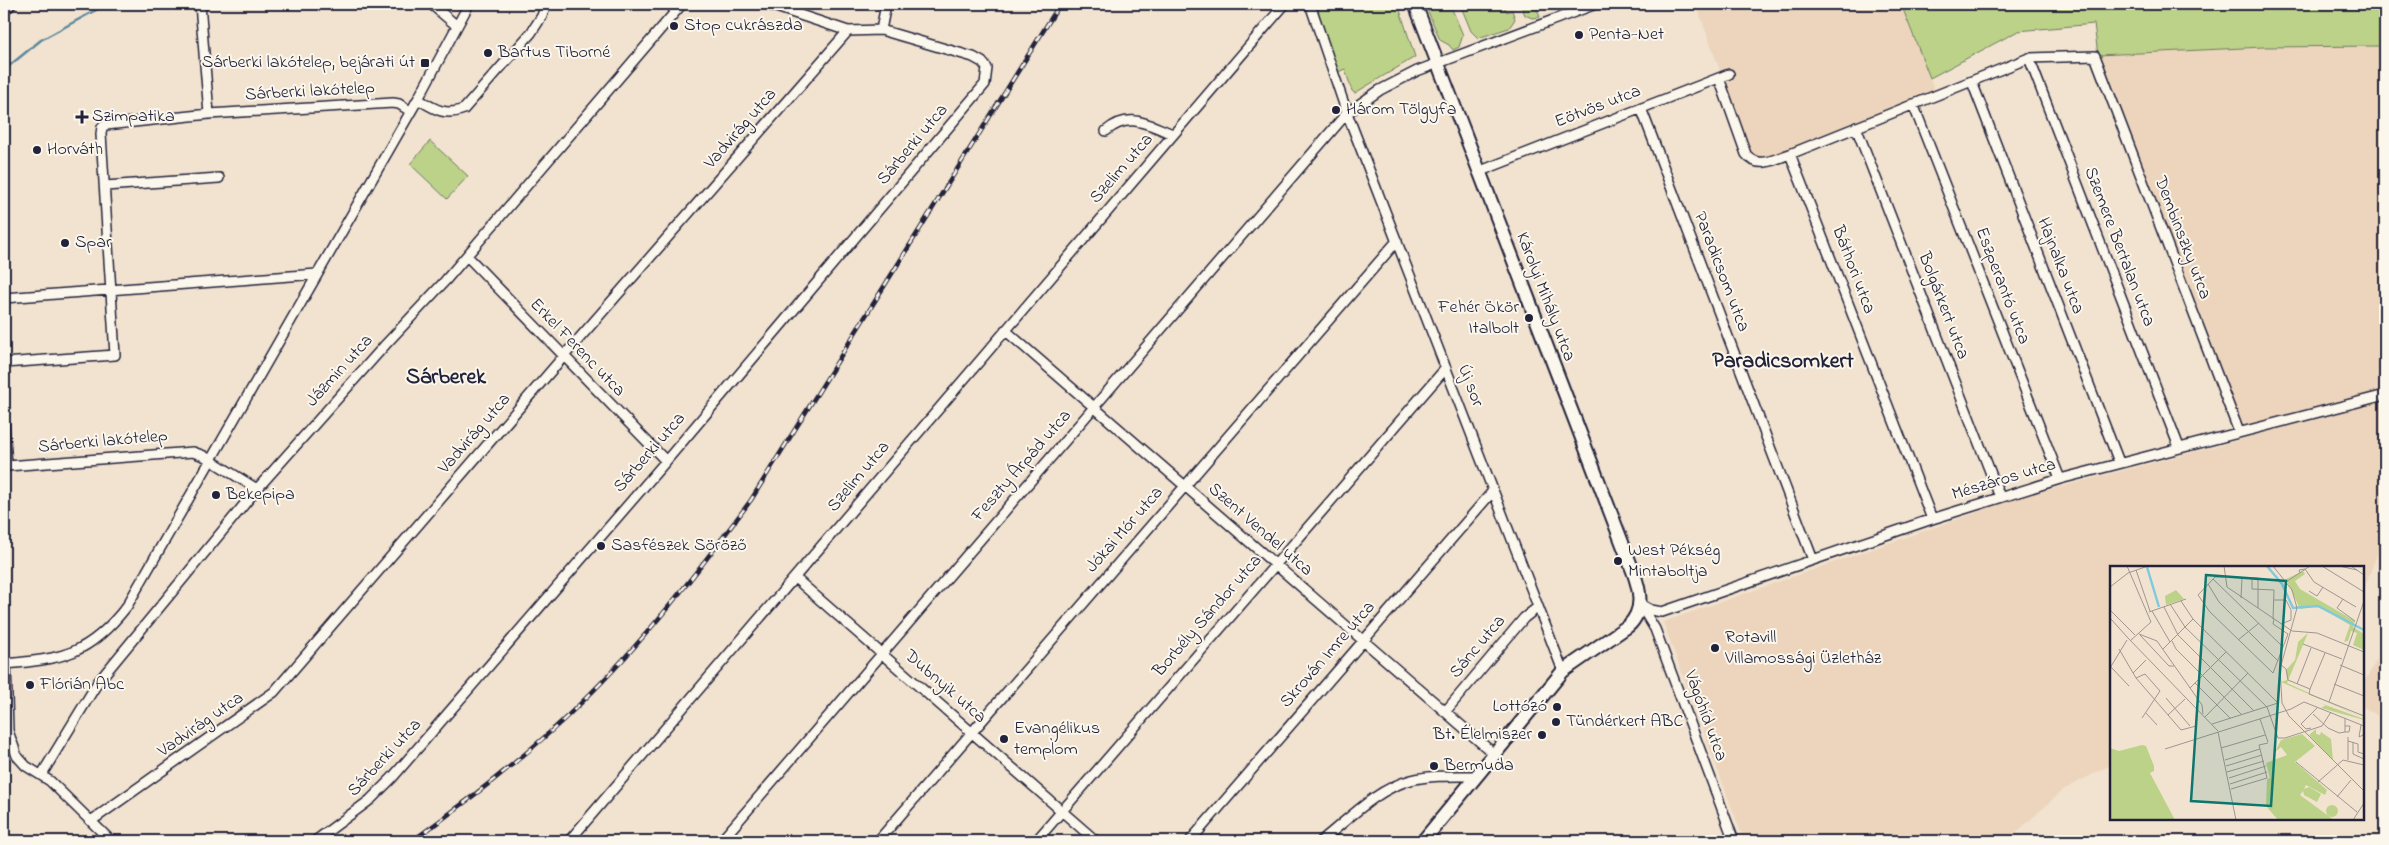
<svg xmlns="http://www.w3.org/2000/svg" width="2389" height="845" viewBox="0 0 2389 845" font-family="'Indie Flower',sans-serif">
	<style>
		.built { fill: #ecd5bc }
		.green { fill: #bcd288; stroke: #6f7a62 }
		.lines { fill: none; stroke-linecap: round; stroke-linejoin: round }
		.stream { stroke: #5a879d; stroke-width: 2.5 }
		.street-casing { stroke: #22223b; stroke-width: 12 }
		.secondary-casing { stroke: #22223b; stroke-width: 16 }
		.street { stroke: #fbf7ec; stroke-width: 9 }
		.secondary { stroke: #fbf7ec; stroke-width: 12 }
		.rail-casing { stroke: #22223b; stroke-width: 4.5 }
		.rail { stroke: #fbf7ec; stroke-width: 2.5; stroke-dasharray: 8; stroke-linecap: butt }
		.poi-dot { fill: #22223b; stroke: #fbf7ec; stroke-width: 2 }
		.labels { text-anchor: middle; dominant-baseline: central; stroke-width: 4; stroke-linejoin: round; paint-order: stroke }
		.poi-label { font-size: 18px; fill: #22223b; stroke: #fbf7ec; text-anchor: start }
		.street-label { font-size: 18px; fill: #22223b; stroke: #fbf7ec }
		.district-label { font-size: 22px; font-weight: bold; fill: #22223b; stroke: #fbf7ec }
		.inset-river { fill: none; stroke: #7fcbde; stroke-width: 2.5 }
		.inset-road { fill: none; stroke: #9f9694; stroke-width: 1 }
		.view { fill: #0f766e; fill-opacity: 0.15; stroke: #0f766e; stroke-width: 2.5 }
		.inset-edge { fill: none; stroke: #22223b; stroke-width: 2.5 }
	</style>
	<rect width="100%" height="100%" fill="#f2e3d0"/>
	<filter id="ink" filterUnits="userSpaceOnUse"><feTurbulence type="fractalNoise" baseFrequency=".02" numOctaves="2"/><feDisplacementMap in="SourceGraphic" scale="10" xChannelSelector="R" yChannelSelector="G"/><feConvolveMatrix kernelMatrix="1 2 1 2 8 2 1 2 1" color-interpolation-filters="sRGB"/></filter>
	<g filter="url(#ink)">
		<path class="built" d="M1696 4H1901L1937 97 1755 168Z
			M2383 46 2385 59V391L2381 392 2385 409V533L2363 592V568H2112L2111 765 2063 790 2007 841H1744L1663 622 2021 497 2240 440 2098 55 2264 47Z
			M2385 645V720L2363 707V684Z"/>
		<path class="green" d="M1315 4H1398L1415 57 1355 93 1352 91 1345 69 1338 72Z
			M1425 4H1444L1448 9 1451 7 1463 35 1459 47 1453 50 1449 45 1440 40Z
			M1460 4H1503L1507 12 1512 10 1515 19 1509 28 1478 38 1471 31Z
			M1523 4H1535L1540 17 1532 18 1525 15 1522 8Z
			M1901 4H2385V44L2383 46 2264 47 2098 55 2094 24 2018 31 1930 78Z
			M430 141 468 176 447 199 410 164Z"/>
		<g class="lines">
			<path class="stream" d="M4 70 41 40 107 4"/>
			<g class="street-casing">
				<path id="street" d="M200 4 209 114
					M431 4 457 26
					M1310 4 1347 113 1563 671
					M881 30 886 4
					M2029 58 2179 447
					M1719 78 1746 154C1758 170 1774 159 1790 154L2029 58 2095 56 2239 432
					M1972 82 2119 462
					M418 99C433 108 445 117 464 109L531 33 542 16 546 4
					M1913 104 2060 479
					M1641 108 1813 560
					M1856 127 2000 497
					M1106 131C1130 111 1148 125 1173 134
					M1790 154 1932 519
					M1478 172 1729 74
					M105 186 219 178
					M467 256 666 461
					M4 298 317 274
					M1005 330 1494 754
					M4 363 115 355 101 134 102 127 106 125 209 114 393 103 399 104 410 111
					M4 424 7 466 193 452 204 456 257 489
					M795 578 1096 841
					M1640 604 1651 610 1662 612 1932 519 2060 479 2385 395
					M1641 606 1655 629 1734 841
					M6 663 8 731 17 756 26 766 50 781 111 841
					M4 664C63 659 89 655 127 606L418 99 469 4
					M1445 712 1524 618 1538 607
					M42 774 98 682 257 489 386 344 445 281 682 4
					M91 821 274 692 563 357 848 31
					M315 841 370 800 392 778 666 461 985 84 987 68 982 62 973 57 881 30 848 31 767 4
					M569 841 1285 4
					M721 841 1347 113 1380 90 1417 71 1596 4
					M878 841 1397 241
					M1036 841 1446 368
					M1190 841 1493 491
					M1321 841C1348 820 1376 789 1411 780 1432 775 1454 776 1476 776"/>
			</g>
			<g class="secondary-casing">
				<path id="secondary" d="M1415 4 1633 571C1640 590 1645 610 1628 626L1563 671 1423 841
					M4 8 9 4"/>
			</g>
			<use href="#street" class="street"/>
			<use href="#secondary" class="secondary"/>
			<g class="rail-casing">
				<path id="rail" d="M412 841C471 799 528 755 580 704 644 642 698 571 751 500L1060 4"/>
			</g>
			<use href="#rail" class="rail"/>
		</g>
	</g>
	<g class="poi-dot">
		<circle cx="674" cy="26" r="5"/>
		<circle cx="1579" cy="35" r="5"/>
		<circle cx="488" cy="53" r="5"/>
		<rect x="420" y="58" width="10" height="10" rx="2.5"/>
		<circle cx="1336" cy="110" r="5"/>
		<path d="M79.5 109.5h5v5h5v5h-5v5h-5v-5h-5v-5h5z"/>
		<circle cx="37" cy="150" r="5"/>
		<circle cx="65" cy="243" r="5"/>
		<circle cx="1529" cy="318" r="5"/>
		<circle cx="216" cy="495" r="5"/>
		<circle cx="601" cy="546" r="5"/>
		<circle cx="1618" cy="561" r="5"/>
		<circle cx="1715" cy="648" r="5"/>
		<circle cx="30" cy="685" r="5"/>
		<circle cx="1557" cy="707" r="5"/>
		<circle cx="1556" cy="722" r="5"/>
		<circle cx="1542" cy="735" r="5"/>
		<circle cx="1004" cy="739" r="5"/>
		<circle cx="1434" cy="766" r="5"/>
	</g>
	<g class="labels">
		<g class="poi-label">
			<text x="684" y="26">Stop cukrászda</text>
			<text x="1589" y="35">Penta-Net</text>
			<text x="498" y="53">Bartus Tiborné</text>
			<text x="415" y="63" text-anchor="end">Sárberki lakótelep, bejárati út</text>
			<text x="1346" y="110">Három Tölgyfa</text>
			<text x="92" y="117">Szimpatika</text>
			<text x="47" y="150">Horváth</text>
			<text x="75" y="243">Spar</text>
			<text x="1519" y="308" text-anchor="end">Fehér Ökör<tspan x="1519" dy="21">Italbolt</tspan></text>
			<text x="226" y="495">Bekepipa</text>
			<text x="611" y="546">Sasfészek Söröző</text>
			<text x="1628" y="551">West Pékség<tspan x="1628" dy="21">Mintaboltja</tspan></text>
			<text x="1725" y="638">Rotavill<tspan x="1725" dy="21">Villamossági Üzletház</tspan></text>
			<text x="40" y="685">Flórián Abc</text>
			<text x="1547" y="707" text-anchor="end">Lottózó</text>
			<text x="1566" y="722">Tündérkert ABC</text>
			<text x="1014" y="729">Evangélikus<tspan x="1014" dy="21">templom</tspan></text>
			<text x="1532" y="735" text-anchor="end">Bt. Élelmiszer</text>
			<text x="1444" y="766">Bermuda</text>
		</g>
		<g class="street-label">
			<text transform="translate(310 92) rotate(-3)">Sárberki lakótelep</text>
			<text transform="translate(1598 107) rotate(-21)">Eötvös utca</text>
			<text transform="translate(741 129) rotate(-49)">Vadvirág utca</text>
			<text transform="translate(913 145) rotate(-50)">Sárberki utca</text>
			<text transform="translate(1122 169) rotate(-49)">Szelim utca</text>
			<text transform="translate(2182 238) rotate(69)">Dembinszky utca</text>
			<text transform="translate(2119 247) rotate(69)">Szemere Bertalan utca</text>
			<text transform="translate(2060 266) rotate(69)">Hajnalka utca</text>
			<text transform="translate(1853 270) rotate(69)">Báthori utca</text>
			<text transform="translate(1721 272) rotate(69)">Paradicsom utca</text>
			<text transform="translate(2002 286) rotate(69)">Eszperantó utca</text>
			<text transform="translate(1545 297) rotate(69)">Károlyi Mihály utca</text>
			<text transform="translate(1943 306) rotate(69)">Bolgárkert utca</text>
			<text transform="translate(577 348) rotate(46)">Erkel Ferenc utca</text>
			<text transform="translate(340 371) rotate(-48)">Jázmin utca</text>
			<text transform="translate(1470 386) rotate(69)">Új sor</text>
			<text transform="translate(475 434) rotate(-49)">Vadvirág utca</text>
			<text transform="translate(103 442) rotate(-5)">Sárberki lakótelep</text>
			<text transform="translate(650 453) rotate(-49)">Sárberki utca</text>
			<text transform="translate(1022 466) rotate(-49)">Feszty Árpád utca</text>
			<text transform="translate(859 477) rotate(-50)">Szelim utca</text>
			<text transform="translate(2004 480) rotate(-17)">Mészáros utca</text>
			<text transform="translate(1125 530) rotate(-49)">Jókai Mór utca</text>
			<text transform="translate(1260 530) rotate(41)">Szent Vendel utca</text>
			<text transform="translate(1208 616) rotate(-49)">Borbély Sándor utca</text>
			<text transform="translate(1478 647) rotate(-50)">Sánc utca</text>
			<text transform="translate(1328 655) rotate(-49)">Skrován Imre utca</text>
			<text transform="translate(945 687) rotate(41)">Dubnyik utca</text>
			<text transform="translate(1705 716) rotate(70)">Vágóhíd utca</text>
			<text transform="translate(201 725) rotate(-35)">Vadvirág utca</text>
			<text transform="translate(385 758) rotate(-47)">Sárberki utca</text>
		</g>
		<g class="district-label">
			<text x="1783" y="362">Paradicsomkert</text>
			<text x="446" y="378">Sárberek</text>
		</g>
	</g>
	<g transform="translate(2110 566)">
		<rect width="254" height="254" fill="#f2e3d0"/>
		<path d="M193 5 195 8 185 15 190 23 245 55 243 61 254 68V84L243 79 247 67 241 65 238 75 234 76 240 59 208 40 190 43 176 13ZM66 24 74 33 56 39 55 30ZM198 67 177 117 254 152 171 116 177 114 176 104 185 94 188 76ZM207 136 254 153V154L211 142 216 139ZM206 163V168L210 169 211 166 221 173 223 194 199 169ZM192 168 205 180 185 196 217 224 215 229 196 219 194 223 199 221 211 228 207 236 194 229 193 225 190 229 224 254H168L156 240 157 213 160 212 156 197 177 189 171 181 165 186 171 174ZM32 179 36 180 44 200V205L40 207 65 254H0V182L9 185ZM216 245a6 6 0 1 1 12 0a6 6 0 1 1-12 0Z" fill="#bcd288"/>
		<path class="inset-river" d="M157 0 172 18 183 42 208 40 254 64M37 1 49 41"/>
		<path class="inset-road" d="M17 0 41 56 20 75M114 0 117 21 182 65 207 67 254 86M163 0 182 24 187 42 170 103 172 137 179 150 254 225M212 0 254 26M229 0 247 4M241 0 254 9M26 4 40 45M190 7 189 4 195 3 204 16 246 41M114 11H105L88 29 100 46 163 107 178 68 163 58 164 53M142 12V23L164 24 163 53M103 13 173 81M176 16 200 0M98 18 109 36 168 95M0 21 18 7 38 0M199 25 207 30 213 21M131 32 132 12H148V42M233 33 227 42 245 55M164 34H176L181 44V54L171 58M71 35 83 53 168 137 102 158M60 38 75 61 157 141 168 172H175L212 160 221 146M54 41 68 69 144 145M0 44 25 69M42 45 60 76M39 46 76 33M0 52 18 72M29 68 47 75 92 139 93 148M30 69 59 100H64M18 72 108 165M128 74 149 57M62 75 66 83 132 149M193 78 232 93M9 83 26 112 71 164 86 160M53 83 83 53M170 98 176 103 178 114 200 123M230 99 254 109M0 100 19 120M0 102 17 74M23 107 36 94M26 112 35 108 50 125 32 152M85 117 120 152M187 118 201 82M224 118 254 130M80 122 116 86M200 123 199 128 254 150M200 123 215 87M56 132 80 160M219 136 254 35M181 143 194 136 254 160M36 147 47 159M203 148 218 162 229 167 235 166V152M58 149 75 133M95 151 138 107M150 153 158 176M251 159 249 171 253 169M235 160H240L239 166H235M201 162 196 163 191 158 208 141M108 166 126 254M238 171V194M238 175 248 178V186L254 188M243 176V188L254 193M111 182 155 169M55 183 181 143M115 194 150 183 149 179 158 177M186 196 247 246M116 200 152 189M117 206 154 195M119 212 156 200M208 216 233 194 254 199M120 218 157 206M121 223 157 212 150 183M227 231 241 214M243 254 254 237"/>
		<path class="view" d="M96 9 176 15 161 240 81 235Z"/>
		<rect width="254" height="254" class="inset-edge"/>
	</g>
	<rect width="2389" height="845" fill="none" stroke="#fbf7ec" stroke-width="20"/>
	<rect x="10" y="10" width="2369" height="825" fill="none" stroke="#22223b" stroke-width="2" filter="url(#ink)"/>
</svg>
